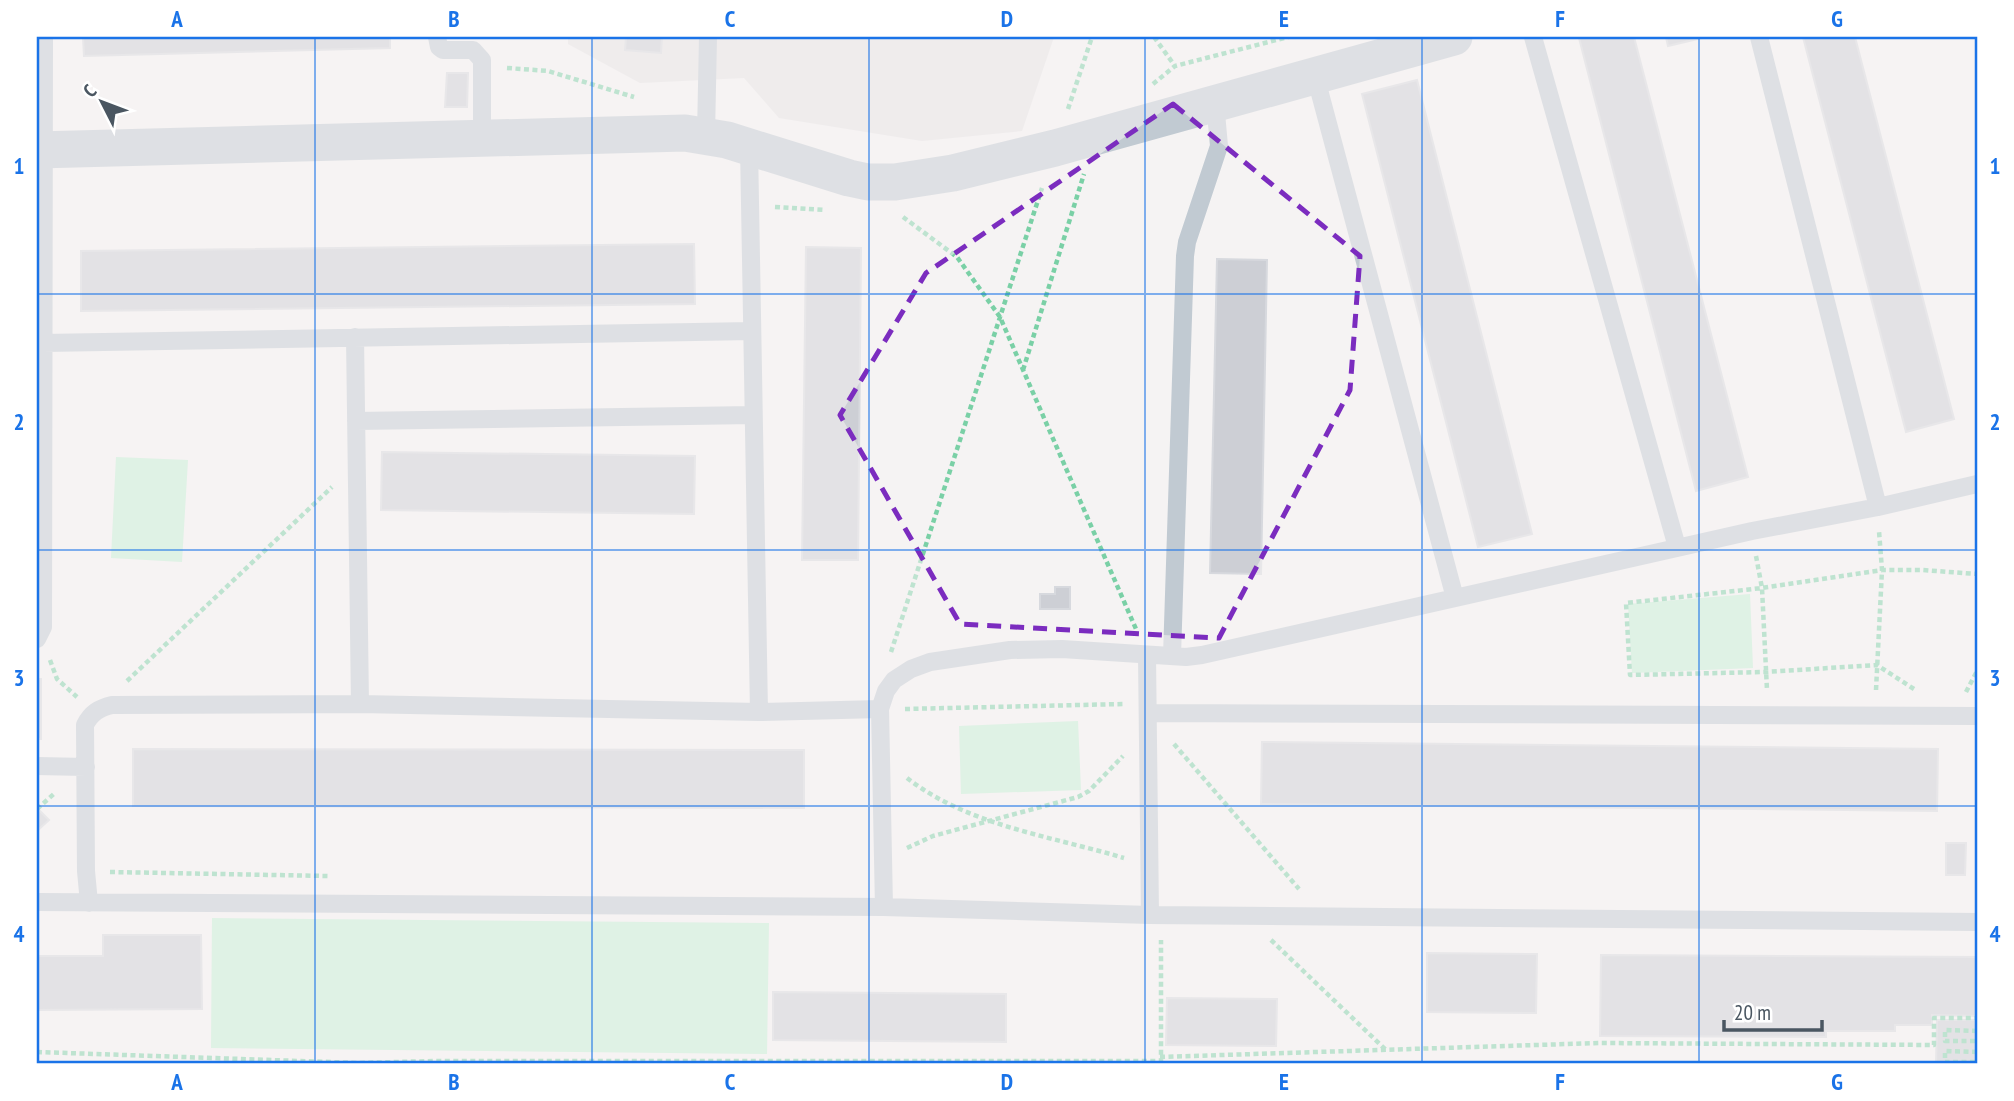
<svg xmlns="http://www.w3.org/2000/svg" width="2014" height="1101" viewBox="0 0 2014 1101" font-family="'PT Sans Narrow',sans-serif">
	<style>
		.education { fill: #e6e4e5 }
		.green { fill: #c3f1d5 }
		.building { fill: #cdcfd5; stroke: #d7d9de; stroke-width: 2 }
		.lines { fill: none; stroke-linecap: round; stroke-linejoin: round }
		.path { stroke: #7ad0a6; stroke-width: 4.5; stroke-dasharray: 5 3.5; stroke-linecap: butt }
		.service { stroke: #c1cad2; stroke-width: 18 }
		.minor { stroke: #c1cad2; stroke-width: 37 }
		.marked { fill: none; stroke: #7b2cbf; stroke-width: 5; stroke-dasharray: 14 9; stroke-linejoin: round }
		.grid { fill: none; stroke: #1a73e8; stroke-width: 2; stroke-opacity: 0.55 }
		.neatline { fill: none; stroke: #1a73e8; stroke-width: 2.5 }
		.grid-label { font-size: 23px; text-anchor: middle; font-weight: bold; fill: #1a73e8 }
	</style>
	<rect width="100%" height="100%" fill="#f5f3f3"/>
	<path class="education" d="M568 37H1054L1022 131 922 141 779 118 744 78 640 83 568 44Z"/>
	<path class="green" d="M116 457 188 460 182 562 111 558Z
		M1750 594 1753 668 1632 673 1628 604Z
		M1078 721 1081 790 961 794 959 726Z
		M212 918 769 923 767 1054 211 1048Z"/>
	<path class="building" d="M83 37H390V48L84 56Z
		M626 37H662L661 53 625 50Z
		M1583 37H1634L1748 477 1696 491 1579 38Z
		M1666 37H1706L1668 46Z
		M1803 37H1855L1954 419 1906 432Z
		M447 73H468L467 107H445Z
		M1417 80 1532 534 1478 547 1362 94Z
		M694 244 695 304 81 311V251Z
		M806 247 861 248 858 560H802Z
		M1217 259 1267 260 1261 574 1210 573Z
		M382 452 695 456 694 514 381 510Z
		M1055 587H1070V609H1040V594H1055Z
		M37 679H41V739H37Z
		M1262 742 1938 749 1937 811 1261 804Z
		M133 749 804 750V808L133 806Z
		M39 810 49 820 37 831V812Z
		M1946 843H1966L1965 875H1946Z
		M103 935H201L202 1009 37 1010V956H103Z
		M1427 953 1537 954 1536 1013 1427 1012Z
		M1601 955 1977 957V1016L1932 1015V1025H1895V1031H1826V1037L1600 1036Z
		M773 992 1006 994V1042L773 1040Z
		M1167 998 1277 999 1276 1046 1166 1045Z
		M1937 1020H1977V1064H1936Z"/>
	<g class="lines">
		<path class="path" d="M1154 37 1175 66
			M507 68 548 71 634 97
			M1153 84 1175 66 1288 37
			M1068 109 1092 37
			M775 207 825 210
			M903 217 957 257 1000 317 1136 629
			M1023 370 1084 174
			M1756 556 1762 588 1767 690
			M891 652 1042 188
			M50 660 57 679 77 697
			M127 681 332 487
			M1914 689 1877 665 1765 672 1630 675 1626 603 1762 588 1882 570H1923L1977 574
			M1876 690 1882 570 1879 531
			M1966 692 1977 671
			M905 709 1124 704
			M1174 744 1299 889
			M907 778C969 826 1051 836 1124 858
			M37 809 56 792
			M907 848 933 836 1078 797 1089 791 1123 756
			M110 872 328 876
			M1271 940 1386 1050
			M1977 1031 1945 1030V1041H1977
			M37 1052 359 1063 434 1061H1161V940
			M1977 1052 1945 1051V1062H1977
			M1160 1057 1599 1043 1934 1045V1018H1977"/>
		<path class="service" d="M437 37 439 47 443 50H473L482 60V138
			M1533 37 1677 547
			M1759 37 1878 507
			M1315 75 1455 598
			M706 135 708 37
			M749 146 759 712
			M355 337 360 704
			M43 343 752 331
			M356 421 753 415
			M37 639 43 627 44 37
			M1147 656 1150 915
			M1172 656 1185 256 1187 242 1219 146 1215 102
			M1148 713 1977 716
			M37 766 86 767
			M37 902 884 907 1150 915 1977 922
			M89 903 86 871 85 725C91 713 99 708 112 705L360 704 759 712 880 709
			M884 907 880 709 886 691 894 680 911 669 930 662 1010 650 1062 649 1186 657 1202 655 1752 531 1878 507 1977 484"/>
		<path class="minor" d="M37 150 685 133 727 140 849 178 868 182H895L953 173 1055 148 1454 37"/>
	</g>
	<path d="M0 0H2014V1101H0ZM1173 104 1360 256 1350 390 1219 638 960 624 840 415 926 273Z" fill="#f5f3f3" fill-opacity=".55" fill-rule="evenodd"/>
	<path class="marked" d="M1173 104 1360 256 1350 390 1219 638 960 624 840 415 926 273Z"/>
	<path class="grid" d="M315 37V1064M592 37V1064M869 37V1064M1145 37V1064M1422 37V1064M1699 37V1064M37 294H1977M37 550H1977M37 806H1977"/>
	<rect width="2014" height="1101" fill="none" stroke="#ffffff" stroke-width="77"/>
	<g transform="translate(102 102) rotate(312)" stroke="#ffffff" stroke-width="5" paint-order="stroke">
	<path d="M0-5L12 26L0 18L-12 26Z" fill="#4a5661"/>
	<text y="-10" font-size="19" font-weight="bold" text-anchor="middle" fill="#4a5661">С</text>
	</g>
	<path d="M1724 1020v10h98v-10" fill="none" stroke="#4a5661" stroke-width="3.5"/>
	<text x="1734" y="1020" font-size="21" fill="#4a5661" stroke="#ffffff" stroke-width="5" paint-order="stroke">20 m</text>
	<rect x="38" y="38" width="1938" height="1024" class="neatline"/>
	<g class="grid-label">
		<text x="177" y="27">A</text>
		<text x="454" y="27">B</text>
		<text x="730" y="27">C</text>
		<text x="1007" y="27">D</text>
		<text x="1284" y="27">E</text>
		<text x="1560" y="27">F</text>
		<text x="1837" y="27">G</text>
		<text x="19" y="174">1</text>
		<text x="1995" y="174">1</text>
		<text x="19" y="430">2</text>
		<text x="1995" y="430">2</text>
		<text x="19" y="686">3</text>
		<text x="1995" y="686">3</text>
		<text x="19" y="942">4</text>
		<text x="1995" y="942">4</text>
		<text x="177" y="1090">A</text>
		<text x="454" y="1090">B</text>
		<text x="730" y="1090">C</text>
		<text x="1007" y="1090">D</text>
		<text x="1284" y="1090">E</text>
		<text x="1560" y="1090">F</text>
		<text x="1837" y="1090">G</text>
	</g>
</svg>
